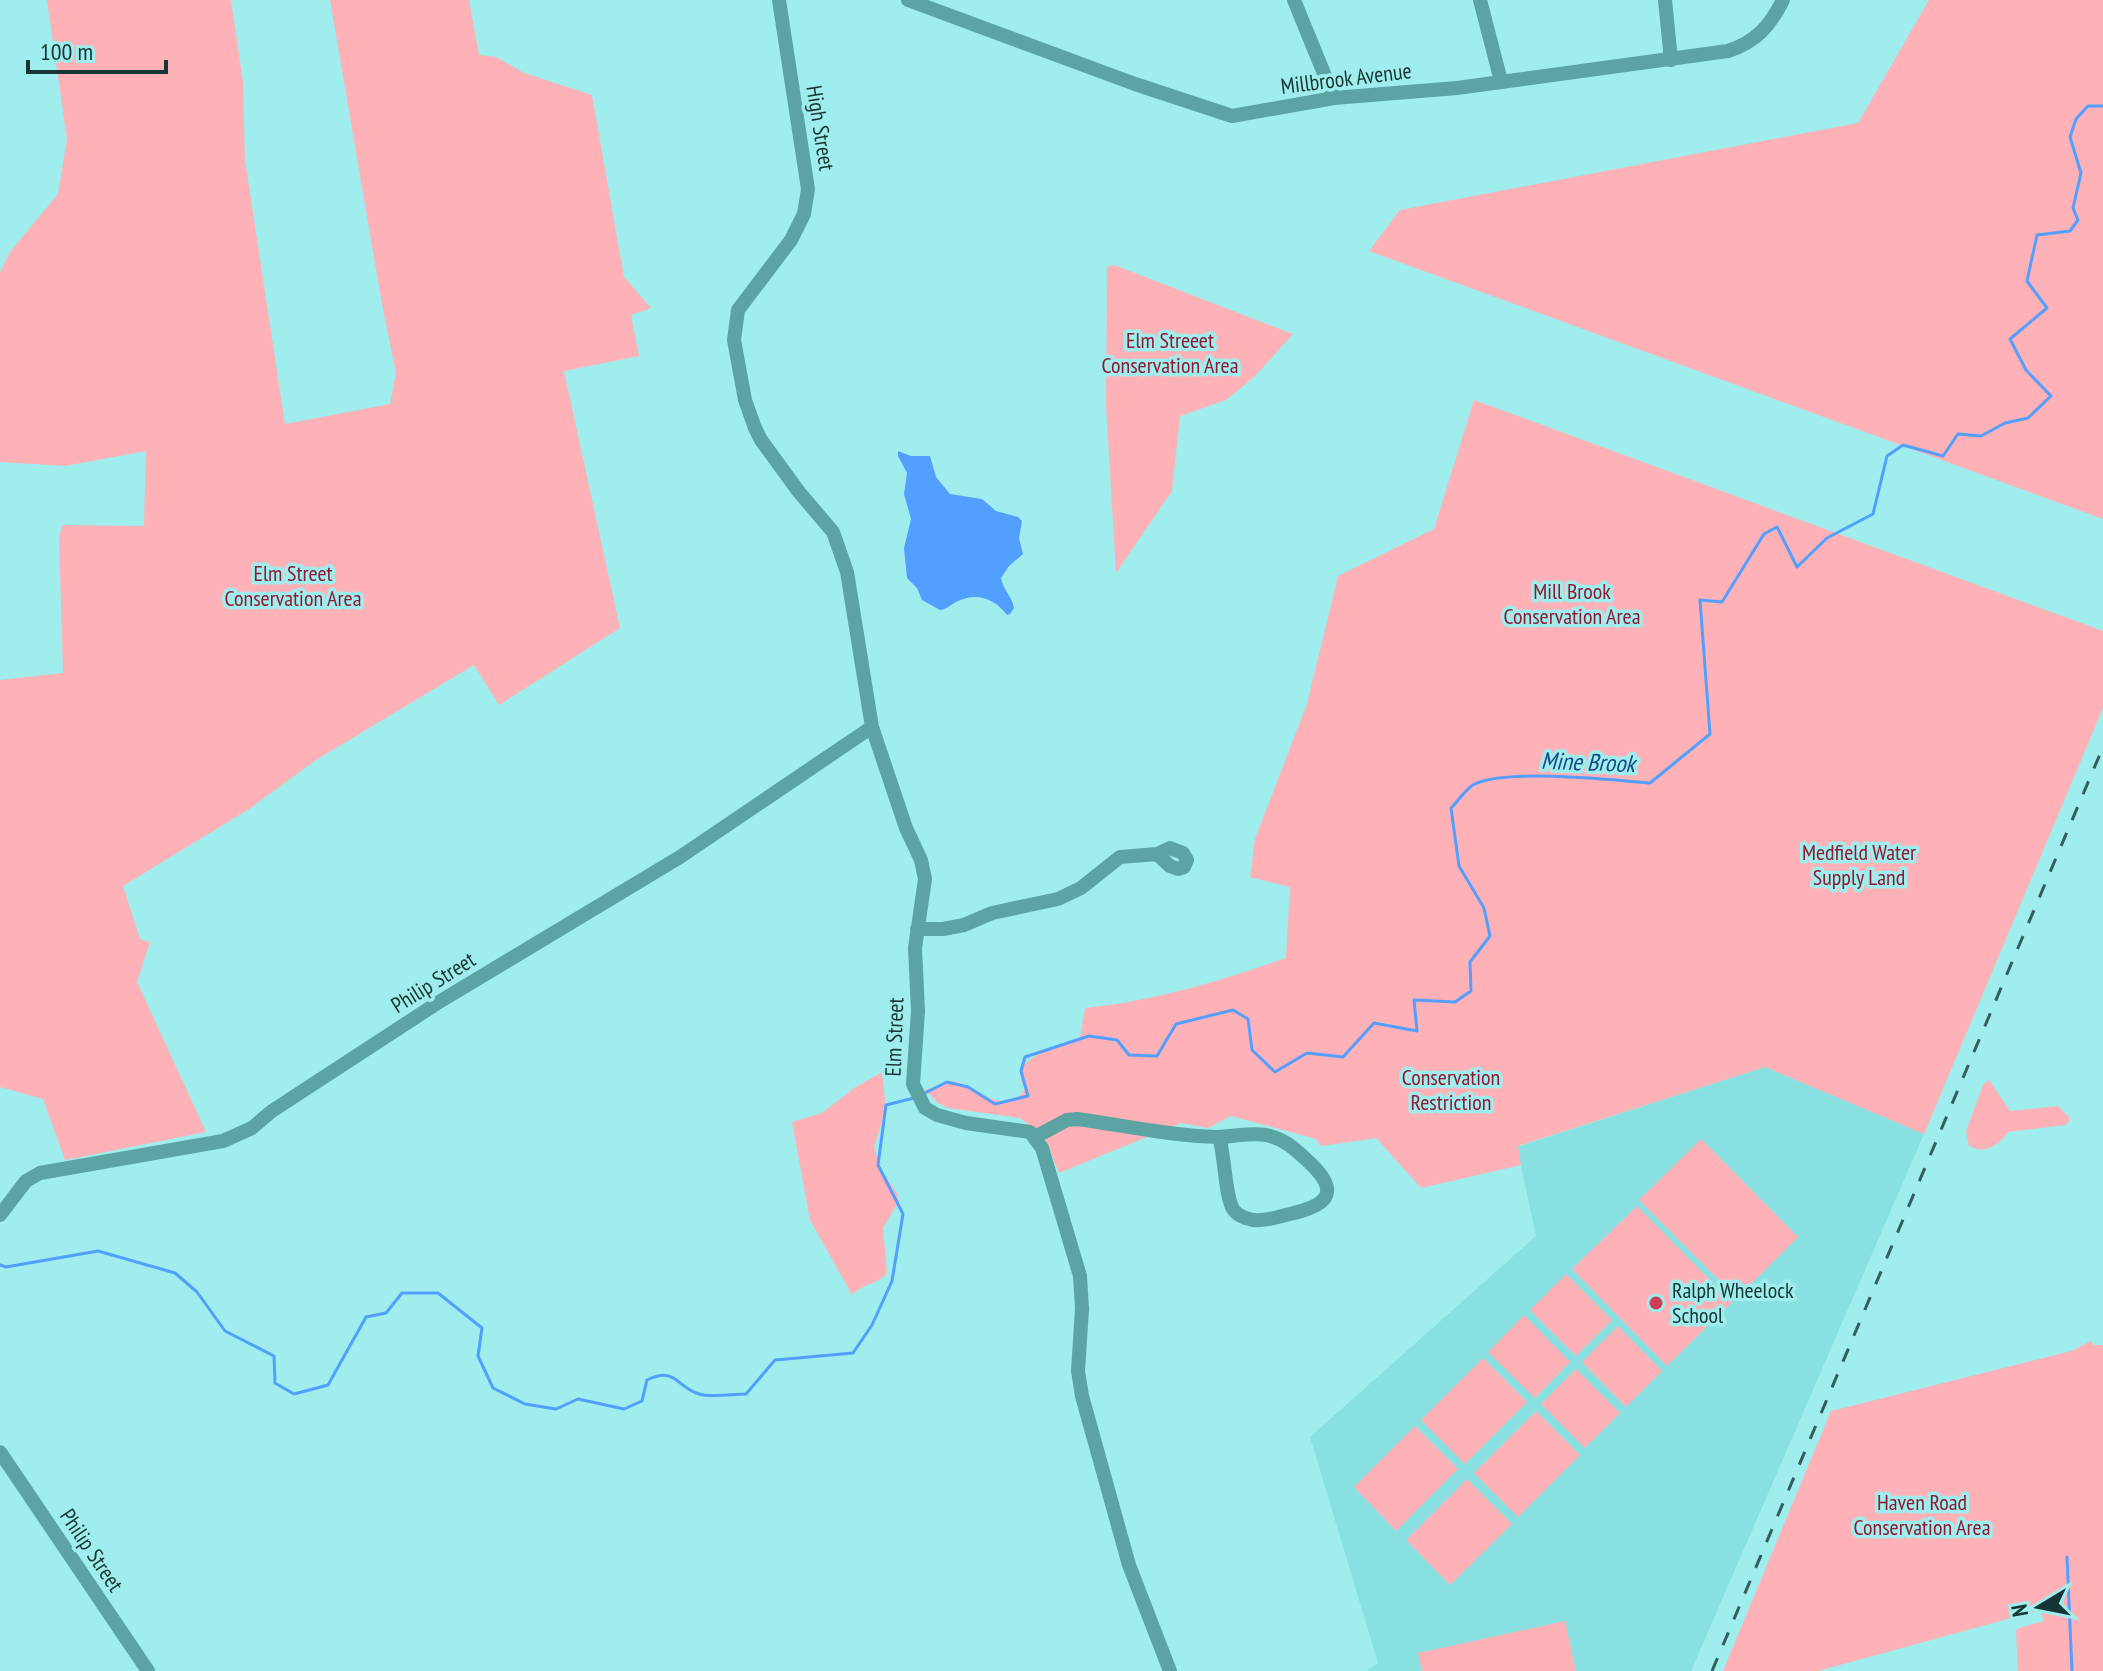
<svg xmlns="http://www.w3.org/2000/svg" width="2103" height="1671" viewBox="0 0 2103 1671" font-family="'PT Sans Narrow',sans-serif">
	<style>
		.built { fill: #88e1e0 }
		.green { fill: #feb2b7 }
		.water { fill: #529fff }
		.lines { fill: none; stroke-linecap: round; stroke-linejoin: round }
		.stream { stroke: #529fff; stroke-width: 3 }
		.minor { stroke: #5ca4a3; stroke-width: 14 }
		.rail { stroke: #335e5d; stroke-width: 3; stroke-dasharray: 14 14; stroke-linecap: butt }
		.poi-dot { fill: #cd3d56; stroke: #9fedec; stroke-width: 3 }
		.labels { text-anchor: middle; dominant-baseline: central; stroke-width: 7; stroke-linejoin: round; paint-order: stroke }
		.street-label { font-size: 22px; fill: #153635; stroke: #9fedec }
		.park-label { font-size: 22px; fill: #8f1933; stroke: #9fedec }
		.poi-label { font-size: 22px; fill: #153635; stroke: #9fedec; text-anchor: start }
		.water-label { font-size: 24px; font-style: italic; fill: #144985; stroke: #9fedec }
	</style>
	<rect width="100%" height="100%" fill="#9fedec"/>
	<path class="built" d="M1765 1067 1924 1134 1691 1671H1367L1378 1663 1310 1437 1536 1236 1517 1147Z"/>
	<path class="green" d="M47 0H231L243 82 245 160 285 424 390 404 396 373 382 304 330 0H469L479 55 496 57 524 73 592 95 624 277 651 308 631 315 639 356 564 371 620 628 499 705 474 665 316 760 249 809 123 886 140 939 150 942 137 982 206 1132 65 1160 43 1099 0 1087V680L63 673 59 538 62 525 144 526 146 451 65 466 0 462V272L10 252 58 194 67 139Z
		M1929 0H2103V519L1369 251 1400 210 1858 123Z
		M1114 265 1293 334 1255 376 1226 400 1180 416 1172 491 1116 573 1106 405 1107 267Z
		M1474 400 2103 631V708L1924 1134 1765 1067 1518 1146 1521 1165 1421 1188 1376 1138 1321 1146 1316 1139 1231 1116 1208 1128 1181 1123 1059 1173 1044 1136 1020 1118 948 1108 938 1103 925 1090 954 1081C977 1089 1006 1117 1025 1089 1023 1084 1019 1076 1021 1070 1026 1056 1066 1041 1080 1038L1085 1008C1155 1001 1220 981 1286 958L1290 887 1250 877 1255 839 1307 704 1338 576 1434 529Z
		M882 1072 886 1109 874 1147 881 1170 897 1193 899 1201 883 1228 887 1273C878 1284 862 1284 852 1295L810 1220 792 1122 822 1113 854 1088Z
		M1989 1080 2010 1111 2058 1106 2069 1117V1122L2065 1125 2008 1132C1999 1145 1985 1155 1969 1146L1966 1131 1983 1085Z
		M1701 1139 1798 1237 1737 1298 1639 1200Z
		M1637 1206 1732 1302 1667 1366 1572 1269Z
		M1566 1274 1612 1320 1576 1356 1530 1310Z
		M1524 1315 1570 1362 1535 1398 1488 1352Z
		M1618 1326 1662 1371 1626 1407 1582 1362Z
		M2091 1341 2093 1345H2103V1671H2018L2016 1631 2019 1628 2044 1621 2040 1610 1818 1671H1723L1831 1411 2071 1351Z
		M1483 1358 1527 1402 1465 1464 1421 1420Z
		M1576 1369 1620 1413 1585 1448 1541 1404Z
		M1536 1411 1580 1455 1518 1517 1474 1473Z
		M1415 1426 1458 1469 1396 1531 1354 1487Z
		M1467 1479 1512 1524 1450 1585 1406 1540Z
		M1565 1621 1576 1671H1422L1418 1653Z"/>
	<path class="water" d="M898 451 911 456H930L936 477 950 494 982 499 996 511 1018 517 1022 521 1019 538 1023 554 1009 566 1001 578C1003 590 1012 596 1014 608L1010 614 1007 615C995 599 977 592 958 601 951 604 948 609 940 610L922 600 917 588 907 578 904 548 911 519 904 494 907 473 898 456Z"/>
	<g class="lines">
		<path class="stream" d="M925 1093 947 1082 968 1087 995 1104 1028 1096 1021 1071 1025 1057 1089 1036 1117 1040 1129 1055 1157 1056 1176 1024 1233 1010 1248 1019 1252 1050 1275 1072 1307 1053 1343 1057 1374 1023 1417 1031 1414 1000 1455 1002 1471 991 1470 962 1490 936 1484 908 1459 866 1451 808C1458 801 1465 790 1473 785 1500 768 1615 780 1650 783L1710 734 1700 600 1722 602 1764 534 1777 527 1797 567 1827 538 1873 514 1887 456 1903 445 1943 456 1958 434 1981 436 2005 423 2028 418 2051 396 2026 370 2010 339 2047 308 2027 281 2037 235 2070 231 2078 220 2073 208 2081 173 2070 137 2076 119 2088 106H2103
			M0 1265 6 1267 98 1251 175 1273 197 1292 225 1331 274 1356 275 1383 294 1394 328 1385 366 1317 386 1313 402 1293H438L482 1328 478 1356 493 1388 525 1404 556 1409 578 1399 624 1409 642 1401 647 1380C676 1366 676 1387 699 1394 712 1398 732 1394 746 1394L775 1360 853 1353 872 1325 892 1281 903 1214 878 1165 886 1105 914 1098
			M2067 1557 2072 1671"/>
		<path class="minor" d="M779 0 808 189 804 214 791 240 738 310 734 340 745 400 755 428 761 440 799 492 833 532 847 572 872 727 906 828 921 860 925 879 915 948 918 1011 913 1084 925 1108 937 1115 966 1123 1030 1132 1042 1148 1080 1276 1082 1309 1078 1371 1082 1396 1129 1565 1170 1671
			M908 0 1135 84 1232 116 1334 98 1457 88 1728 51C1756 42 1770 26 1783 0
			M1294 0 1334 98
			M1480 0 1501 81
			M1665 0 1671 60
			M917 929H943L964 925 992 913 1058 899 1081 888 1120 857 1157 854 1170 848 1183 853 1187 860 1184 867 1178 869 1170 866 1157 854
			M1035 1137 1067 1120 1077 1119C1122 1125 1172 1136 1217 1137 1233 1137 1249 1132 1266 1135 1286 1139 1297 1151 1311 1164 1342 1194 1325 1206 1290 1214 1281 1216 1270 1220 1260 1220 1252 1221 1238 1217 1233 1209 1225 1196 1225 1156 1219 1137
			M0 1215 26 1181 40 1173 223 1141 252 1128 272 1111 439 1002 680 857 872 727
			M0 1452 148 1671"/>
		<path class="rail" d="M1712 1671 2103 747"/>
	</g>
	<circle class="poi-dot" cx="1656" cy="1303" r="8"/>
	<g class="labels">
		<g class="street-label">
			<text transform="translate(1346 78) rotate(-7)">Millbrook Avenue</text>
			<text transform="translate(821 128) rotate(81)">High Street</text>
			<text transform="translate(433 982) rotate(-32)">Philip Street</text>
			<text transform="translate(894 1037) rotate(-88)">Elm Street</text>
			<text transform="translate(92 1550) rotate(56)">Philip Street</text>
		</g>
		<g class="park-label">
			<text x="1170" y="340">Elm Streeet<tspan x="1170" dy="25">Conservation Area</tspan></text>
			<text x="293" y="573">Elm Street<tspan x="293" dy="25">Conservation Area</tspan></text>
			<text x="1572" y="591">Mill Brook<tspan x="1572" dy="25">Conservation Area</tspan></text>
			<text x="1859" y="852">Medfield Water<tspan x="1859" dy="25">Supply Land</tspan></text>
			<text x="1451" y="1077">Conservation<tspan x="1451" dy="25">Restriction</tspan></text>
			<text x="1922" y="1502">Haven Road<tspan x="1922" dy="25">Conservation Area</tspan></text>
		</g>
		<g class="poi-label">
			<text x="1672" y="1290">Ralph Wheelock<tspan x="1672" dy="25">School</tspan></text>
		</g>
		<g class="water-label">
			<text transform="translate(1588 762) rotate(2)">Mine Brook</text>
		</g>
	</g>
	<g transform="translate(2039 1607) rotate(260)" stroke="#9fedec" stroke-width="6" paint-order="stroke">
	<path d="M0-6L14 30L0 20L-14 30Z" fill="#153635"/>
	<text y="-12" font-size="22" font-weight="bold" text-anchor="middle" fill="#153635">N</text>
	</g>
	<path d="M28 60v12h138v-12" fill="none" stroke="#153635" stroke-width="4"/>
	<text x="40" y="60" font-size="24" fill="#153635" stroke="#9fedec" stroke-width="6" paint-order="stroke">100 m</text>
</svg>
